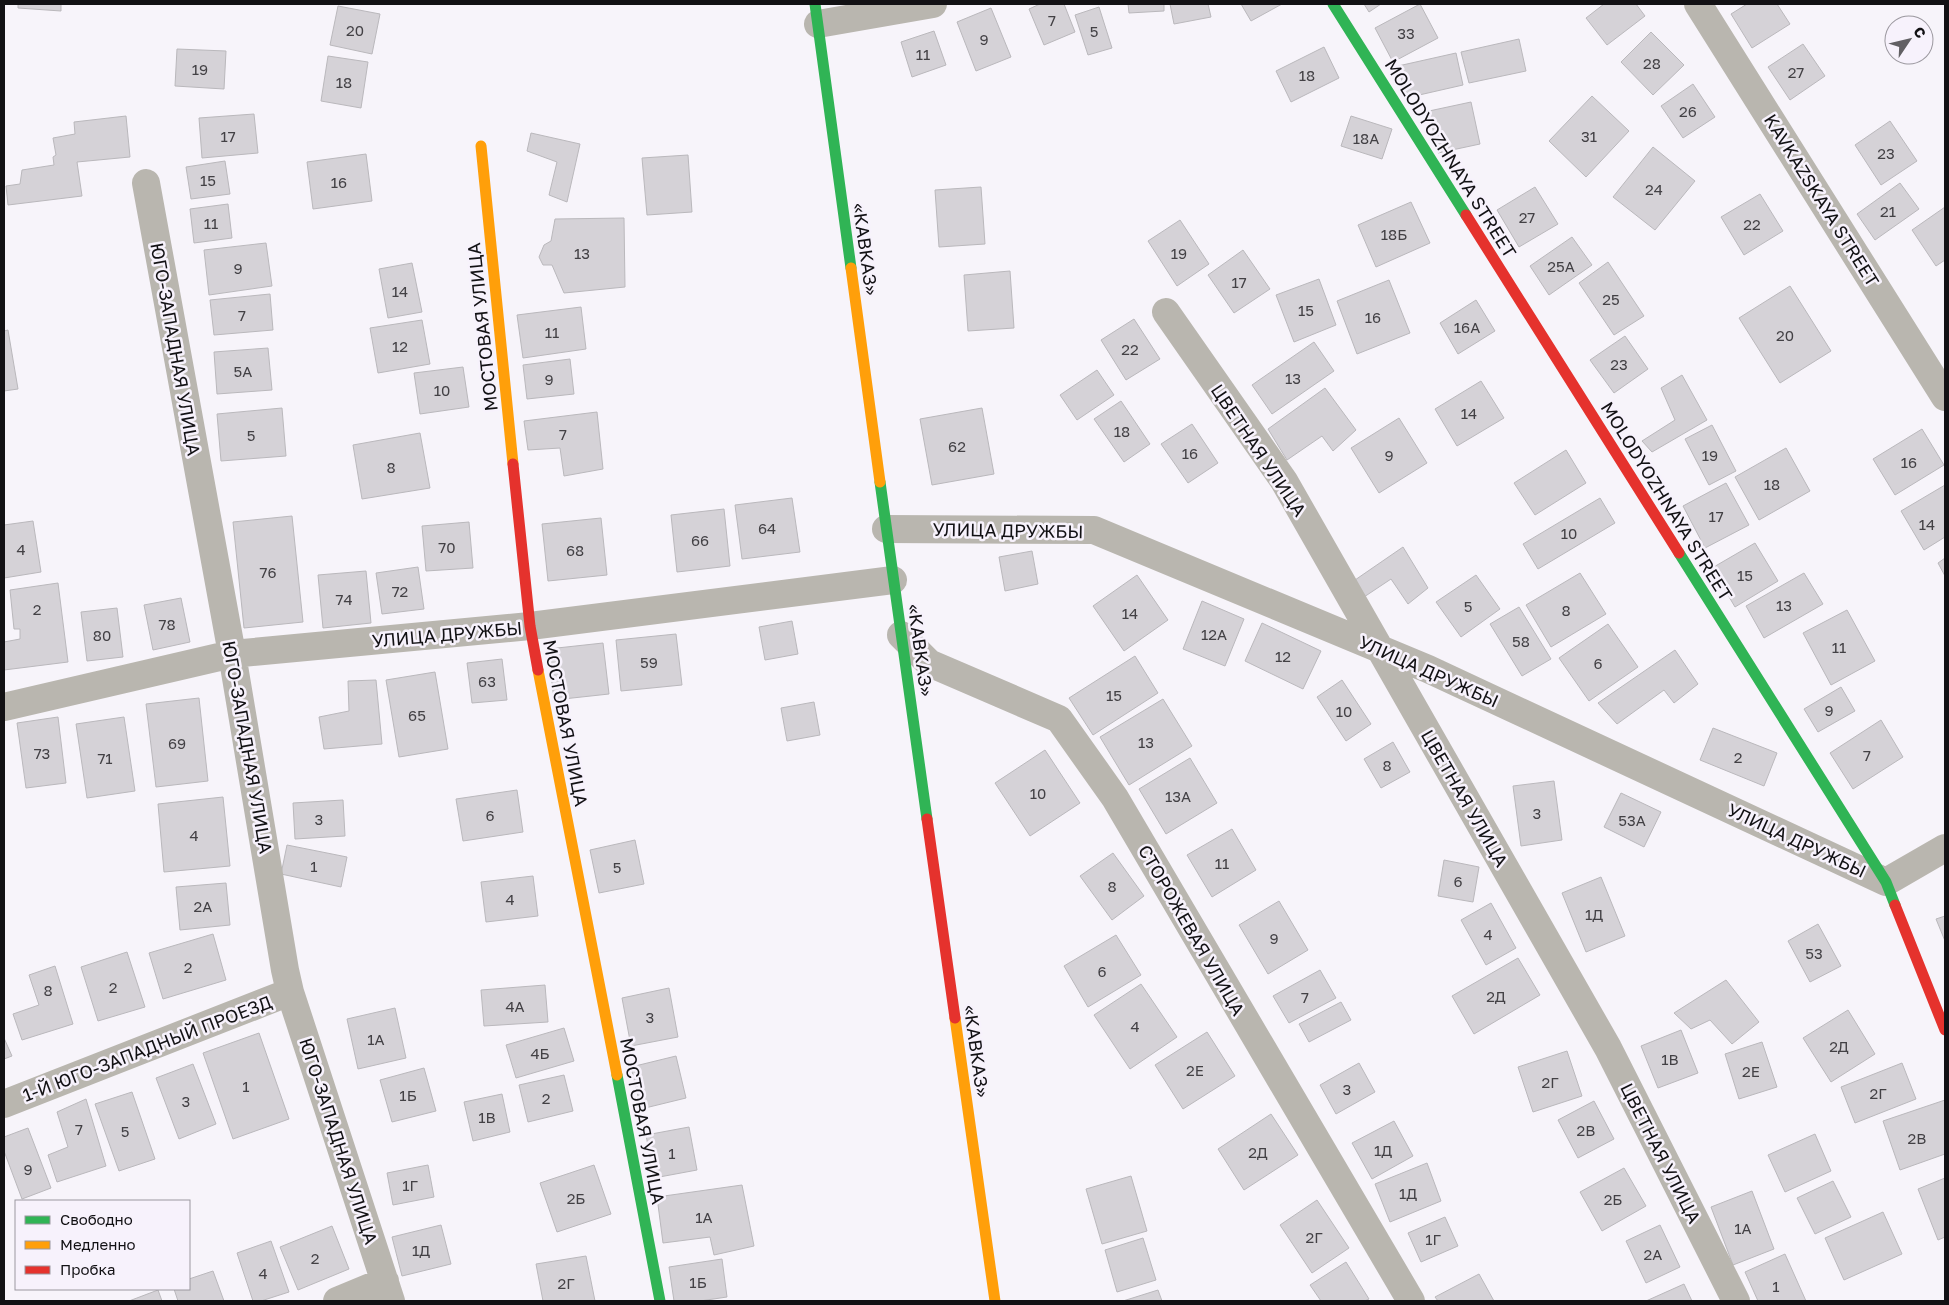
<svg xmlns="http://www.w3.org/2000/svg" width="1949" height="1305" viewBox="0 0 1949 1305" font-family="'Golos Text',sans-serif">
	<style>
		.building { fill: #d5d2d7; stroke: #bab8bc }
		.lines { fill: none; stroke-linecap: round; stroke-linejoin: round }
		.street { stroke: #b9b6af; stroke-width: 28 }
		.fast { stroke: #30b455; stroke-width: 11 }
		.slow { stroke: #ff9f0a; stroke-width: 11 }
		.jam { stroke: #e5322d; stroke-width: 11 }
		.labels { text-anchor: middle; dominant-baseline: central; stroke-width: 5; stroke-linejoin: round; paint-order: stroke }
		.number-label { font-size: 15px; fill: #434145 }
		.street-label { font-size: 18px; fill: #121114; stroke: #f7f2fc }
	</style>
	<rect width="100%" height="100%" fill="#f7f4fa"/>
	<path class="building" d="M18 4H61V11L18 8Z
		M1040 4H1064L1075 32 1044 45 1029 9Z
		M1128 4H1164V11L1129 13Z
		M1170 4H1208L1211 17 1174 24Z
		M1241 4H1282L1251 21Z
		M1364 4H1381L1369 12Z
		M1420 4 1438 38 1393 62 1375 28Z
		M1604 4H1636L1645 16 1607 45 1586 18Z
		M1747 4H1777L1790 24 1752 48 1731 14Z
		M338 6 380 14 372 54 330 45Z
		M1099 7 1112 48 1088 55 1075 15Z
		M991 8 1011 57 976 71 957 22Z
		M934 31 946 65 912 77 901 42Z
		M1651 32 1684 65 1653 95 1621 62Z
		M1519 39 1526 71 1469 83 1461 52Z
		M1803 44 1825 76 1790 100 1768 67Z
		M1324 47 1339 78 1291 102 1276 71Z
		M177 49 226 51 224 89 175 86Z
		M1456 53 1463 85 1406 98 1398 66Z
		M328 56 368 62 361 108 321 101Z
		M1693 84 1715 117 1683 138 1661 106Z
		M1592 96 1629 131 1586 177 1549 141Z
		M1471 102 1480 144 1438 153 1429 111Z
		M254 114 258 153 202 158 199 118Z
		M126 116 130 157 77 162 82 196 8 205 6 186 20 184 22 170 54 165 53 157 56 155 53 138 75 134 74 122Z
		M1351 116 1392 129 1382 159 1341 146Z
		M1890 121 1917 161 1881 185 1855 145Z
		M531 133 580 144 567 202 549 195 557 162 527 151Z
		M1653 147 1695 181 1655 230 1613 197Z
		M366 154 372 201 313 209 307 162Z
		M688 155 692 212 647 215 642 158Z
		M225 161 230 194 191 199 186 167Z
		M1900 183 1919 209 1875 240 1857 214Z
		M981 187 985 244 939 247 935 190Z
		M1535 187 1558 224 1519 247 1497 210Z
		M1760 194 1783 231 1744 255 1721 217Z
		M1411 202 1430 243 1376 267 1358 225Z
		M228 204 232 238 194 243 190 209Z
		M1945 207V260L1936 266 1912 230Z
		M624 218 625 287 564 293 552 265H543L539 257 544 245 551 241 555 219Z
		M1180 220 1209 264 1177 286 1148 241Z
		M1572 237 1592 265 1549 295 1530 266Z
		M266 243 272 286 209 295 204 250Z
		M1243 250 1270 289 1234 313 1208 275Z
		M1608 262 1644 316 1614 335 1579 283Z
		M412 263 422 312 388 318 379 269Z
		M1010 271 1014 328 968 331 964 275Z
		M1319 279 1336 325 1294 342 1276 295Z
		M1389 280 1410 333 1357 354 1337 301Z
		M1790 286 1831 351 1780 383 1739 318Z
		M270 294 273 330 214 335 210 300Z
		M1476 300 1495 331 1458 354 1440 323Z
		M581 307 586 349 523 358 517 315Z
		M1134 319 1160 359 1126 380 1101 340Z
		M422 320 430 364 378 373 370 328Z
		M8 330 18 389 4 391V331Z
		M1625 336 1648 369 1614 393 1590 360Z
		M1314 342 1334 371 1272 414 1252 385Z
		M268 348 272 390 217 394 214 352Z
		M570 359 574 394 527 399 523 365Z
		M463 367 469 407 420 414 414 373Z
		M1097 370 1114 395 1077 420 1060 395Z
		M1682 375 1707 420 1652 452 1642 441 1675 420 1661 388Z
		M1481 381 1504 418 1457 446 1435 409Z
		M1325 388 1356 430 1333 451 1322 436 1287 460 1268 429Z
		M1121 401 1150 444 1124 462 1094 419Z
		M282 408 286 456 221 461 217 414Z
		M982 408 994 474 932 485 920 419Z
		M597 412 603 469 564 476 560 448 528 450 524 421Z
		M1399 418 1427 463 1379 493 1351 448Z
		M1192 424 1218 463 1188 483 1161 444Z
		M1712 425 1736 471 1709 485 1685 439Z
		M1922 429 1944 465 1895 495 1873 459Z
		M420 433 430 488 362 499 353 445Z
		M1786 448 1810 491 1759 520 1735 477Z
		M1566 450 1586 483 1535 515 1514 483Z
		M1726 483 1749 525 1705 548 1683 506Z
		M1945 485V537L1924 550 1901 511Z
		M792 498 800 552 742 559 735 505Z
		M1600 498 1615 523 1538 569 1523 544Z
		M724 509 730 566 677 572 671 515Z
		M292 516 303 622 244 628 233 522Z
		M601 518 607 575 548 581 542 524Z
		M33 521 41 572 4 578V525Z
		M469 522 473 568 426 571 422 526Z
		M1755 543 1778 581 1735 607 1712 568Z
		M1403 547 1428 588 1408 604 1391 579 1364 597 1355 580Z
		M1032 551 1038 584 1005 591 999 557Z
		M1945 558V576L1938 563Z
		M418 567 424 609 382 614 376 573Z
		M366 571 371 623 323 628 318 575Z
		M1580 573 1606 614 1551 647 1526 605Z
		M1804 573 1823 604 1764 638 1746 606Z
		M1137 575 1168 620 1124 651 1093 606Z
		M1476 575 1500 609 1461 637 1436 602Z
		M58 583 68 662 4 670V642L20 639V629H14L10 590Z
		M181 598 190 642 153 650 144 605Z
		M1202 601 1244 619 1225 666 1183 649Z
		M1519 607 1551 659 1522 676 1490 624Z
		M117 608 123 657 87 661 81 612Z
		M1847 610 1875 661 1831 685 1803 633Z
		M792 621 798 654 765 660 759 627Z
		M1262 623 1321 651 1303 689 1245 661Z
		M1608 624 1638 667 1589 701 1559 658Z
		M676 634 682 685 621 691 616 640Z
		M603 643 609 694 554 700 548 649Z
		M1675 650 1698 684 1674 703 1664 690 1617 724 1598 703Z
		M1135 656 1158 693 1093 735 1069 698Z
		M502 659 507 700 472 703 467 663Z
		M435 672 448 749 399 757 386 680Z
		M376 680 382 744 324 749 319 717 349 711 348 681Z
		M1342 680 1371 724 1346 741 1317 697Z
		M1841 687 1855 711 1818 732 1804 709Z
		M199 698 208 781 156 787 146 704Z
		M1163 699 1192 746 1129 785 1100 737Z
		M814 702 820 735 787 741 781 708Z
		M58 717 66 783 26 788 17 723Z
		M124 717 135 791 87 798 76 724Z
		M1881 720 1903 757 1853 789 1830 753Z
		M1713 728 1777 753 1764 786 1700 760Z
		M1393 742 1410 772 1381 788 1364 759Z
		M1045 750 1080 803 1030 836 995 783Z
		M1190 758 1217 803 1166 834 1139 789Z
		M1554 781 1562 840 1521 846 1513 786Z
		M517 790 523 832 463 841 456 799Z
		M1621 793 1661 812 1644 847 1604 827Z
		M223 797 230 866 164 872 158 804Z
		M343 800 345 836 295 839 293 803Z
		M1232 829 1256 870 1212 897 1187 855Z
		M635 840 644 884 599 893 590 850Z
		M287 845 347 857 341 887 281 874Z
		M1113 853 1144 896 1112 920 1080 876Z
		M1444 860 1479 867 1473 902 1438 896Z
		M533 876 538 916 486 922 481 882Z
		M1601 877 1625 936 1586 952 1562 893Z
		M226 883 230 925 180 930 176 887Z
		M1279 901 1308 950 1268 974 1239 925Z
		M1491 903 1516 948 1486 965 1461 920Z
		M1945 916V941L1936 919Z
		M1818 924 1841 966 1810 982 1788 941Z
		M213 934 226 980 163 999 149 953Z
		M1116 935 1141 975 1088 1007 1064 966Z
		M127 952 145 1007 98 1021 81 967Z
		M1518 958 1540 995 1474 1034 1452 996Z
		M55 966 73 1024 22 1040 13 1014 39 1005 29 975Z
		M1320 970 1336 998 1289 1023 1273 996Z
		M1726 980 1759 1022 1732 1044 1710 1020 1691 1029 1674 1013Z
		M1141 984 1177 1037 1130 1069 1094 1015Z
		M545 985 548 1022 484 1026 481 990Z
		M669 988 678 1037 631 1046 622 998Z
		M1341 1002 1351 1020 1309 1042 1299 1024Z
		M395 1008 406 1058 358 1069 347 1019Z
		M1848 1010 1875 1054 1831 1082 1803 1038Z
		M564 1028 574 1061 516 1078 506 1045Z
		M1681 1030 1698 1073 1658 1088 1641 1046Z
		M1207 1032 1235 1076 1183 1109 1155 1065Z
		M259 1033 289 1119 233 1139 203 1053Z
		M4 1038 12 1056 4 1059Z
		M1762 1042 1777 1087 1739 1099 1725 1054Z
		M1567 1051 1582 1096 1533 1112 1518 1067Z
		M676 1056 686 1098 641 1109 631 1067Z
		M1359 1063 1375 1092 1336 1114 1320 1085Z
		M1902 1063 1916 1099 1855 1123 1841 1087Z
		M193 1064 216 1124 179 1139 156 1078Z
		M424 1068 436 1111 392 1122 380 1080Z
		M564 1075 573 1111 528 1122 519 1085Z
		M132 1092 155 1159 119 1171 95 1104Z
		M502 1094 510 1132 473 1141 464 1102Z
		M86 1099 106 1166 57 1182 48 1155 68 1147 57 1112Z
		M1945 1100V1154L1900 1170 1883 1121Z
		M1594 1101 1614 1139 1578 1158 1558 1120Z
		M1271 1114 1298 1155 1244 1190 1218 1149Z
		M1394 1121 1413 1156 1372 1179 1352 1143Z
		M689 1127 697 1170 654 1178 646 1135Z
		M28 1128 51 1188 22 1199 4 1151V1137Z
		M1815 1134 1831 1171 1785 1192 1768 1155Z
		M1427 1163 1441 1201 1390 1222 1375 1184Z
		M428 1165 434 1197 393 1205 387 1173Z
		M594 1165 611 1214 557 1232 540 1183Z
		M1624 1168 1646 1206 1602 1231 1580 1192Z
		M1131 1176 1147 1231 1102 1244 1086 1189Z
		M1945 1178V1237L1938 1240 1918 1189Z
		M1833 1181 1851 1217 1815 1234 1797 1198Z
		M742 1185 754 1246 714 1255 710 1237 663 1243 657 1197Z
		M1752 1191 1774 1249 1733 1265 1711 1207Z
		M1317 1200 1349 1248 1312 1273 1280 1225Z
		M1883 1212 1902 1254 1844 1280 1825 1238Z
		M1445 1217 1458 1246 1421 1262 1408 1233Z
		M441 1225 451 1264 402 1276 392 1237Z
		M1660 1225 1680 1267 1646 1283 1626 1241Z
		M332 1226 349 1269 298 1290 280 1247Z
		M1143 1238 1156 1280 1117 1292 1105 1250Z
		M271 1241 289 1292 261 1301H253L237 1253Z
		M1785 1254 1806 1301H1758L1745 1272Z
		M586 1256 595 1301H543L536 1264Z
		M722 1259 727 1297 700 1301H674L669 1267Z
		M1346 1262 1369 1299 1365 1301H1321L1310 1285Z
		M213 1271 224 1301H178L174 1289H189V1279Z
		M1479 1274 1494 1301H1438L1435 1297Z
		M1684 1284 1692 1301H1646Z
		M158 1290 162 1301H129Z
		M1158 1290 1162 1301H1123Z"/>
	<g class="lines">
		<path class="street" d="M1698 4 1945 397
			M818 24 933 4
			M146 183 232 654 285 970 290 992 391 1301
			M1166 312 1284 481 1608 1048 1736 1301
			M886 529 1094 530 1428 669 1886 882 1945 848
			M901 635 929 663 1059 719 1115 798 1411 1301
			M4 707 232 654 530 626 893 580
			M4 1104 290 992
			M337 1301 385 1281"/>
		<path class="fast" d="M815 4 851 268
			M1333 4 1466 215
			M880 482 927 819
			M1679 553 1886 882 1895 905
			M617 1075 660 1301"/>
		<path class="slow" d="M481 146 513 464
			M851 268 880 482
			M538 670 617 1075
			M955 1018 995 1301"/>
		<path class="jam" d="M1466 215 1679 553
			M513 464 530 626 538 670
			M927 819 955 1018
			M1895 905 1945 1030"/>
	</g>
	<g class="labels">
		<g class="number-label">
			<text x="1052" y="20">7</text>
			<text x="355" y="30">20</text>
			<text x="1094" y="31">5</text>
			<text x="1406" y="33">33</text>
			<text x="984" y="39">9</text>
			<text x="923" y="54">11</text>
			<text x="1652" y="63">28</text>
			<text x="200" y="69">19</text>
			<text x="1796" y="72">27</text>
			<text x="1307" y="75">18</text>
			<text x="344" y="82">18</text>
			<text x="1688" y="111">26</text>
			<text x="228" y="136">17</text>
			<text x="1589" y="136">31</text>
			<text x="1366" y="138">18А</text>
			<text x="1886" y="153">23</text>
			<text x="208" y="180">15</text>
			<text x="339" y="182">16</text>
			<text x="1654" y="189">24</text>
			<text x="1888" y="211">21</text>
			<text x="1527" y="217">27</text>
			<text x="211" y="223">11</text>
			<text x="1752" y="224">22</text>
			<text x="1394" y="234">18Б</text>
			<text x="582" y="253">13</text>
			<text x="1179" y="253">19</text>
			<text x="1561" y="266">25А</text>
			<text x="238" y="268">9</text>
			<text x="1239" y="282">17</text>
			<text x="400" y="291">14</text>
			<text x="1611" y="299">25</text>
			<text x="1306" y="310">15</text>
			<text x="242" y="315">7</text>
			<text x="1373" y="317">16</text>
			<text x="1467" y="327">16А</text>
			<text x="552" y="332">11</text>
			<text x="1785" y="335">20</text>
			<text x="400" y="346">12</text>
			<text x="1130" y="349">22</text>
			<text x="1619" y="364">23</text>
			<text x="243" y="371">5А</text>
			<text x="1293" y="378">13</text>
			<text x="549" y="379">9</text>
			<text x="442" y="390">10</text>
			<text x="1469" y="413">14</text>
			<text x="1122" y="431">18</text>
			<text x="563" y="434">7</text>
			<text x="251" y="435">5</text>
			<text x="957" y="446">62</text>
			<text x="1190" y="453">16</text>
			<text x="1389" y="455">9</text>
			<text x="1710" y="455">19</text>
			<text x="1909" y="462">16</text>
			<text x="391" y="467">8</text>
			<text x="1772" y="484">18</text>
			<text x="1716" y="516">17</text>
			<text x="1927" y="524">14</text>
			<text x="767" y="528">64</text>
			<text x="1569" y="533">10</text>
			<text x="700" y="540">66</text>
			<text x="447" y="547">70</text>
			<text x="21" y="549">4</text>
			<text x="575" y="550">68</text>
			<text x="268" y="572">76</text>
			<text x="1745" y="575">15</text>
			<text x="400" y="591">72</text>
			<text x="344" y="599">74</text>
			<text x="1784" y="605">13</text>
			<text x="1468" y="606">5</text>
			<text x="37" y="609">2</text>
			<text x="1566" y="610">8</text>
			<text x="1130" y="613">14</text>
			<text x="167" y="624">78</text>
			<text x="1214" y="634">12А</text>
			<text x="102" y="635">80</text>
			<text x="1521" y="641">58</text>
			<text x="1839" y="647">11</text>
			<text x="1283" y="656">12</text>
			<text x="649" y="662">59</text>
			<text x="1598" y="663">6</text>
			<text x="487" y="681">63</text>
			<text x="1114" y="695">15</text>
			<text x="1829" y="710">9</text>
			<text x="1344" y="711">10</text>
			<text x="417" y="715">65</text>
			<text x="1146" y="742">13</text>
			<text x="177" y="743">69</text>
			<text x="42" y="753">73</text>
			<text x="1867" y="755">7</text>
			<text x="1738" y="757">2</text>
			<text x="105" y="758">71</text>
			<text x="1387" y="765">8</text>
			<text x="1038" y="793">10</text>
			<text x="1178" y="796">13А</text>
			<text x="1537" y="813">3</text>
			<text x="490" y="815">6</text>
			<text x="319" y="819">3</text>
			<text x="1632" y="820">53А</text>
			<text x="194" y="835">4</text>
			<text x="1222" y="863">11</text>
			<text x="314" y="866">1</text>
			<text x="617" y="867">5</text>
			<text x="1458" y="881">6</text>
			<text x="1112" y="886">8</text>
			<text x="510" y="899">4</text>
			<text x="203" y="906">2А</text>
			<text x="1594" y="914">1Д</text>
			<text x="1488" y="934">4</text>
			<text x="1274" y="938">9</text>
			<text x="1814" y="953">53</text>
			<text x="188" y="967">2</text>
			<text x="1102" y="971">6</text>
			<text x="113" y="987">2</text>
			<text x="48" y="990">8</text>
			<text x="1496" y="996">2Д</text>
			<text x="1305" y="997">7</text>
			<text x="515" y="1006">4А</text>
			<text x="650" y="1017">3</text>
			<text x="1135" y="1026">4</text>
			<text x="376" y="1039">1А</text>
			<text x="1839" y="1046">2Д</text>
			<text x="540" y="1053">4Б</text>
			<text x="1670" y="1059">1В</text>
			<text x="1195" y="1070">2Е</text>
			<text x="1751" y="1071">2Е</text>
			<text x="1550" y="1082">2Г</text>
			<text x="246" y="1086">1</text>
			<text x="1347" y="1089">3</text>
			<text x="1878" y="1093">2Г</text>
			<text x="408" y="1095">1Б</text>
			<text x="546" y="1098">2</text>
			<text x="186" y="1101">3</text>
			<text x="487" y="1117">1В</text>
			<text x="79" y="1129">7</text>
			<text x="1586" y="1130">2В</text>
			<text x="125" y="1131">5</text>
			<text x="1917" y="1138">2В</text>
			<text x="1383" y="1150">1Д</text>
			<text x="1258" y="1152">2Д</text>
			<text x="672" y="1153">1</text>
			<text x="28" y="1169">9</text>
			<text x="410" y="1185">1Г</text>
			<text x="1408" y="1193">1Д</text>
			<text x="576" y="1198">2Б</text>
			<text x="1613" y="1199">2Б</text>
			<text x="704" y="1217">1А</text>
			<text x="1743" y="1228">1А</text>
			<text x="1314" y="1237">2Г</text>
			<text x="1433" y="1239">1Г</text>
			<text x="421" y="1250">1Д</text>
			<text x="1653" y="1254">2А</text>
			<text x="315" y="1258">2</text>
			<text x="263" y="1273">4</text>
			<text x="698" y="1282">1Б</text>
			<text x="566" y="1283">2Г</text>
			<text x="1776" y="1286">1</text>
		</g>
		<g class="street-label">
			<text transform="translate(1451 158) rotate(58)">MOLODYOZHNAYA STREET</text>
			<text transform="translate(1822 200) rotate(58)">KAVKAZSKAYA STREET</text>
			<text transform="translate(866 249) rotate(82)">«КАВКАЗ»</text>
			<text transform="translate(482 327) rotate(-96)">МОСТОВАЯ УЛИЦА</text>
			<text transform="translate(176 349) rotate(80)">ЮГО-ЗАПАДНАЯ УЛИЦА</text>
			<text transform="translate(1259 450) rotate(56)">ЦВЕТНАЯ УЛИЦА</text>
			<text transform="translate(1667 501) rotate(58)">MOLODYOZHNAYA STREET</text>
			<text transform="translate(1008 530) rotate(1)">УЛИЦА ДРУЖБЫ</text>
			<text transform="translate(447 634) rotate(-5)">УЛИЦА ДРУЖБЫ</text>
			<text transform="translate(921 650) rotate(82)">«КАВКАЗ»</text>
			<text transform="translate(1429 671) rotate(24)">УЛИЦА ДРУЖБЫ</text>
			<text transform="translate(566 723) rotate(79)">МОСТОВАЯ УЛИЦА</text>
			<text transform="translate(248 747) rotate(80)">ЮГО-ЗАПАДНАЯ УЛИЦА</text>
			<text transform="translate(1465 798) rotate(60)">ЦВЕТНАЯ УЛИЦА</text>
			<text transform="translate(1797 840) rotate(25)">УЛИЦА ДРУЖБЫ</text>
			<text transform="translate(1192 930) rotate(60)">СТОРОЖЕВАЯ УЛИЦА</text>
			<text transform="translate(147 1048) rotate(-21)">1-Й ЮГО-ЗАПАДНЫЙ ПРОЕЗД</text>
			<text transform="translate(977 1051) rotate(82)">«КАВКАЗ»</text>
			<text transform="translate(643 1121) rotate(79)">МОСТОВАЯ УЛИЦА</text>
			<text transform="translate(339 1141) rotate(72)">ЮГО-ЗАПАДНАЯ УЛИЦА</text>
			<text transform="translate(1661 1153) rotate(63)">ЦВЕТНАЯ УЛИЦА</text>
		</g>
	</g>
	<rect width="1949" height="1305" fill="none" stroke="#121114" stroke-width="10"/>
	<rect x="15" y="1200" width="175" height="90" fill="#f7f2fc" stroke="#9b989f"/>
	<rect x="25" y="1216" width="25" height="8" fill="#30b455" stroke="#9b989f"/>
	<text x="60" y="1225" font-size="15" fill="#121114">Свободно</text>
	<rect x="25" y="1241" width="25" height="8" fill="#ff9f0a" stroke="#9b989f"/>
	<text x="60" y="1250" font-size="15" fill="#121114">Медленно</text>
	<rect x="25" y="1266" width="25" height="8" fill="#e5322d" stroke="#9b989f"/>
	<text x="60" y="1275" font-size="15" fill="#121114">Пробка</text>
	<g transform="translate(1909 40) rotate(55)"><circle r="24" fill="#f7f2fc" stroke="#9b989f"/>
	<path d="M0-4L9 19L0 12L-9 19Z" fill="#626064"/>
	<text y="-8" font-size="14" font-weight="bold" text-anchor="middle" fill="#121114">С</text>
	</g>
</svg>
